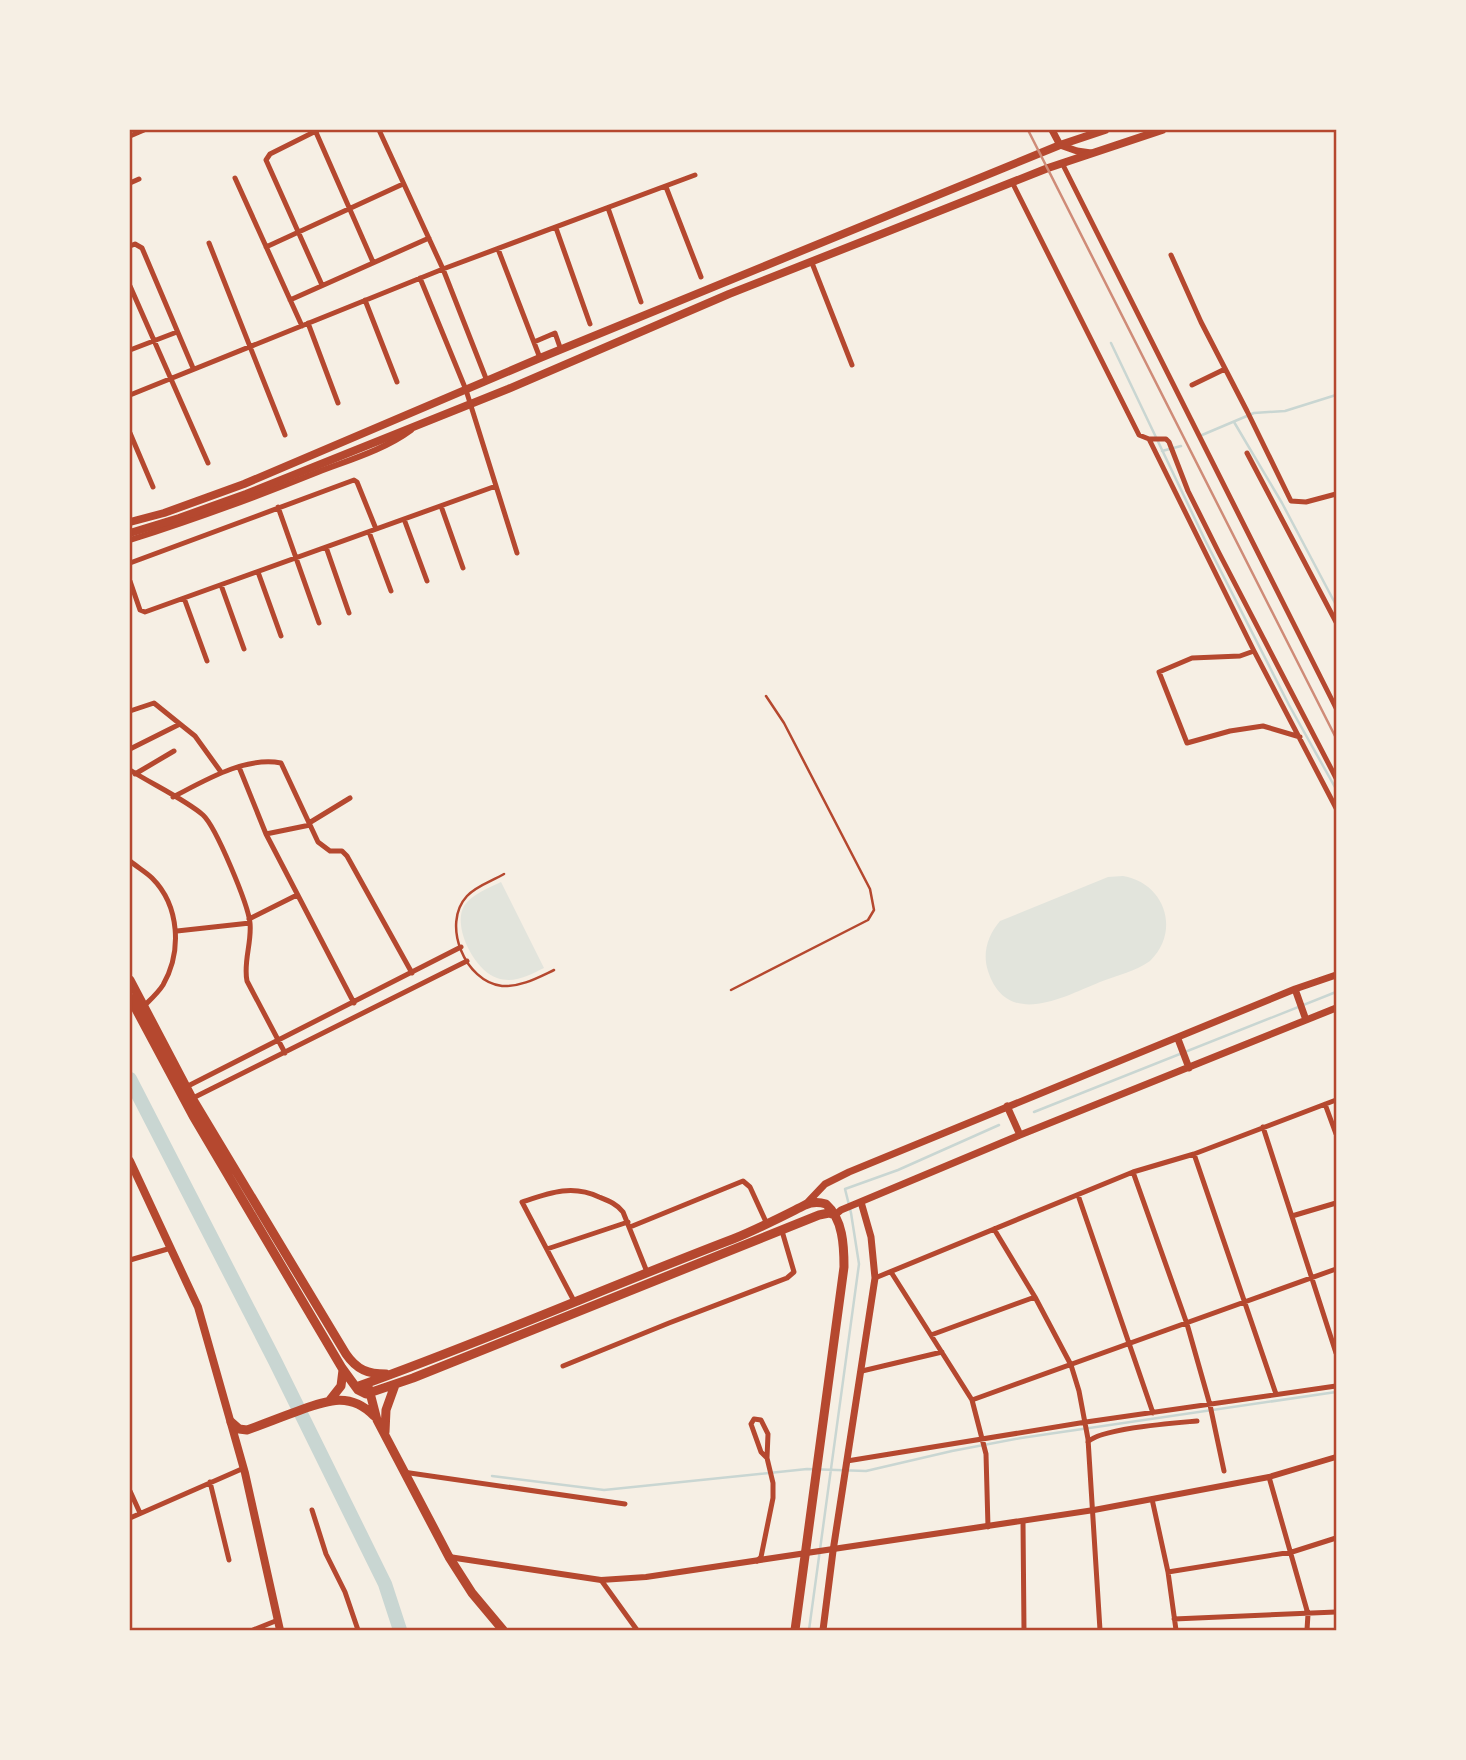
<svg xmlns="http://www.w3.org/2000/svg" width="1466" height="1760" viewBox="0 0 1466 1760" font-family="'Noto Serif',serif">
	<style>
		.green { fill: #e2e4dc }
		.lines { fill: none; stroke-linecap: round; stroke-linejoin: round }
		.stream { stroke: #c9d6d2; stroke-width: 2.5 }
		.river { stroke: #c9d6d2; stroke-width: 14 }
		.service { stroke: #b5482f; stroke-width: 2.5 }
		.minor { stroke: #b5482f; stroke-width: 5 }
		.tertiary { stroke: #b5482f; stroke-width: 6 }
		.secondary { stroke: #b5482f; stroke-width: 7 }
		.primary { stroke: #b5482f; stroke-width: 8 }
		.trunk { stroke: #b5482f; stroke-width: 9 }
		.rail { stroke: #cf8b77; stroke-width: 2.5 }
		.neatline { fill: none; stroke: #b5482f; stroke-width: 2.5 }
	</style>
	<rect width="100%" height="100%" fill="#f6efe4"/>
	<path class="green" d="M1123 876C1165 883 1181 931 1150 961 1136 971 1116 976 1100 982 1063 997 1007 1029 988 971 982 953 988 935 1000 921L1108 877Z
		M501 882 544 968C529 975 515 984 497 978 475 971 452 927 464 906 472 894 489 888 501 882Z"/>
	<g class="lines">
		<path class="stream" d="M1111 343 1205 540 1289 705 1336 789
			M1234 422 1282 503 1336 605
			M1202 435 1254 413 1285 411 1336 395
			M1162 451 1181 446
			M1034 1112 1336 992
			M492 1476 604 1490 807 1469 866 1471 952 1451 1021 1438 1336 1392
			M809 1630 859 1264 851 1213 845 1189 898 1170 999 1125"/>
		<path class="river" d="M130 1079 275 1361 385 1584 400 1630"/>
		<path class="service" d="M504 874C492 881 476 886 467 896 441 924 465 982 502 986 521 987 537 978 554 970
			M731 990 868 920 874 910 870 889 784 723 766 696"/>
		<path class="minor" d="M315 130 373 262
			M318 130 270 154 266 160 322 285
			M379 130 443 269 487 381
			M130 136 144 130
			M1062 163 1336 708
			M235 178 302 326
			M1012 182 1139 435 1149 439H1166L1169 442 1188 491 1219 553 1336 778
			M130 183 139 179
			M666 187 701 277
			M608 208 641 302
			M556 228 590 324
			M209 243 285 435
			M130 246 135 244 142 248 193 368
			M266 247 403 184
			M498 249 540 358
			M1171 255 1201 322 1247 411 1291 501 1306 502 1336 494
			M812 263 852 365
			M420 278 466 390 517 553
			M130 286 208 463
			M290 300 429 238
			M365 300 397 382
			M308 323 338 403
			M534 342 555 333 561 350
			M130 350 177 332
			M1192 385 1225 369
			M130 395 443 269 695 175
			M130 433 153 487
			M1149 439 1254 651 1336 808
			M1247 453 1336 622
			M441 506 463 568
			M278 507 319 623
			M404 519 427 581
			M369 532 391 591
			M326 547 349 613
			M130 563 354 480 357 482 376 529
			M258 572 281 636
			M130 581 140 610 145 612 496 486
			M221 585 244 649
			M184 598 207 661
			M1254 651 1240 656 1192 658 1159 672 1187 743 1230 731 1263 726 1300 737
			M130 711 154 703 180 724 130 749
			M180 724 195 736 221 772
			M239 767 266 834 354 1003
			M130 770C150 783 186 800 203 815 216 827 248 904 250 923 252 943 243 962 247 981L285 1053
			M135 774 174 751
			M173 797C204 781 245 756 281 763L318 842 330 851H342L347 856 412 973
			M309 823 350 798
			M266 834 310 825
			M130 861C137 867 146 872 152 878 180 906 182 952 163 985 158 993 150 1000 144 1006
			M249 919 297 895
			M177 931 250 923
			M186 1087 461 947
			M191 1099 467 961
			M1325 1104 1336 1134
			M1263 1127 1336 1353
			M1194 1154 1276 1394
			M1133 1172 1187 1324 1210 1405 1224 1471
			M1078 1195 1153 1413
			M1292 1216 1336 1203
			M630 1227 743 1181 750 1187 767 1224
			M994 1229 1035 1297 1071 1365 1079 1391 1088 1439 1100 1630
			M547 1249 628 1222
			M130 1260 171 1248
			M891 1272 972 1400 986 1454 988 1527
			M875 1278 1133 1172 1194 1154 1336 1100
			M574 1301 522 1202C549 1193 572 1184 599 1197 609 1201 617 1204 623 1212L647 1272
			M931 1335 1035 1297
			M563 1366 669 1323 787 1278 794 1272 782 1231
			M862 1371 942 1352
			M972 1400 1336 1269
			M1088 1442C1101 1428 1175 1423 1197 1421
			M847 1461 1086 1422 1336 1386
			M403 1472 625 1504
			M1269 1477 1308 1614 1307 1630
			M210 1482 229 1560
			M130 1491 140 1513
			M1152 1499 1168 1572 1176 1630
			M312 1510 326 1554 345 1592 358 1630
			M130 1518 244 1468
			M1023 1522 1024 1630
			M757 1561 761 1557 773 1498V1483L767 1458 761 1452 751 1424 754 1419 761 1420 768 1434 767 1458
			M1168 1572 1292 1552 1336 1538
			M601 1580 637 1630
			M1174 1619 1336 1612
			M253 1630 278 1620"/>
		<path class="tertiary" d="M130 540C193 520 256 497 318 472 349 460 384 450 411 430
			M449 1557 601 1580 646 1577 1094 1510 1269 1477 1336 1457"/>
		<path class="secondary" d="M1052 130 1060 145 1077 151 1091 153
			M1295 989 1306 1020
			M1178 1039 1189 1068
			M1007 1106 1020 1135
			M806 1204 825 1184 849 1172 1295 989 1336 975
			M835 1215 841 1210 1020 1135 1336 1008
			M823 1630 833 1551 875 1278 871 1237 861 1202"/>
		<path class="primary" d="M130 522 164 513 244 484 540 358 1060 145 1105 130
			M130 533 179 518 246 494 508 389 729 294 884 233 1048 168 1162 130
			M130 1161 198 1307 245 1473 280 1630"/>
		<path class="trunk" d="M130 980 192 1098 346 1354C357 1370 368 1374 386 1374
			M130 998 193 1116 342 1368 358 1390 366 1394 413 1378 819 1215 829 1213 835 1215
			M356 1387C483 1342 607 1287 733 1239 758 1229 781 1217 805 1205 812 1202 819 1202 826 1204 843 1219 844 1246 844 1267L795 1630
			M369 1389 377 1420 449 1557 472 1593 503 1630
			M330 1400 341 1386 343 1370
			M231 1422 239 1429 247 1430C264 1424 281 1417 298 1411 326 1401 350 1391 374 1416
			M385 1432 386 1410 395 1385"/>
		<path class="rail" d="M1028 130 1336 738"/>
	</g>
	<rect width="1466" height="1760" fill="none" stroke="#f6efe4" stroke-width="262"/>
	<rect x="131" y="131" width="1204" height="1498" class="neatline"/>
</svg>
